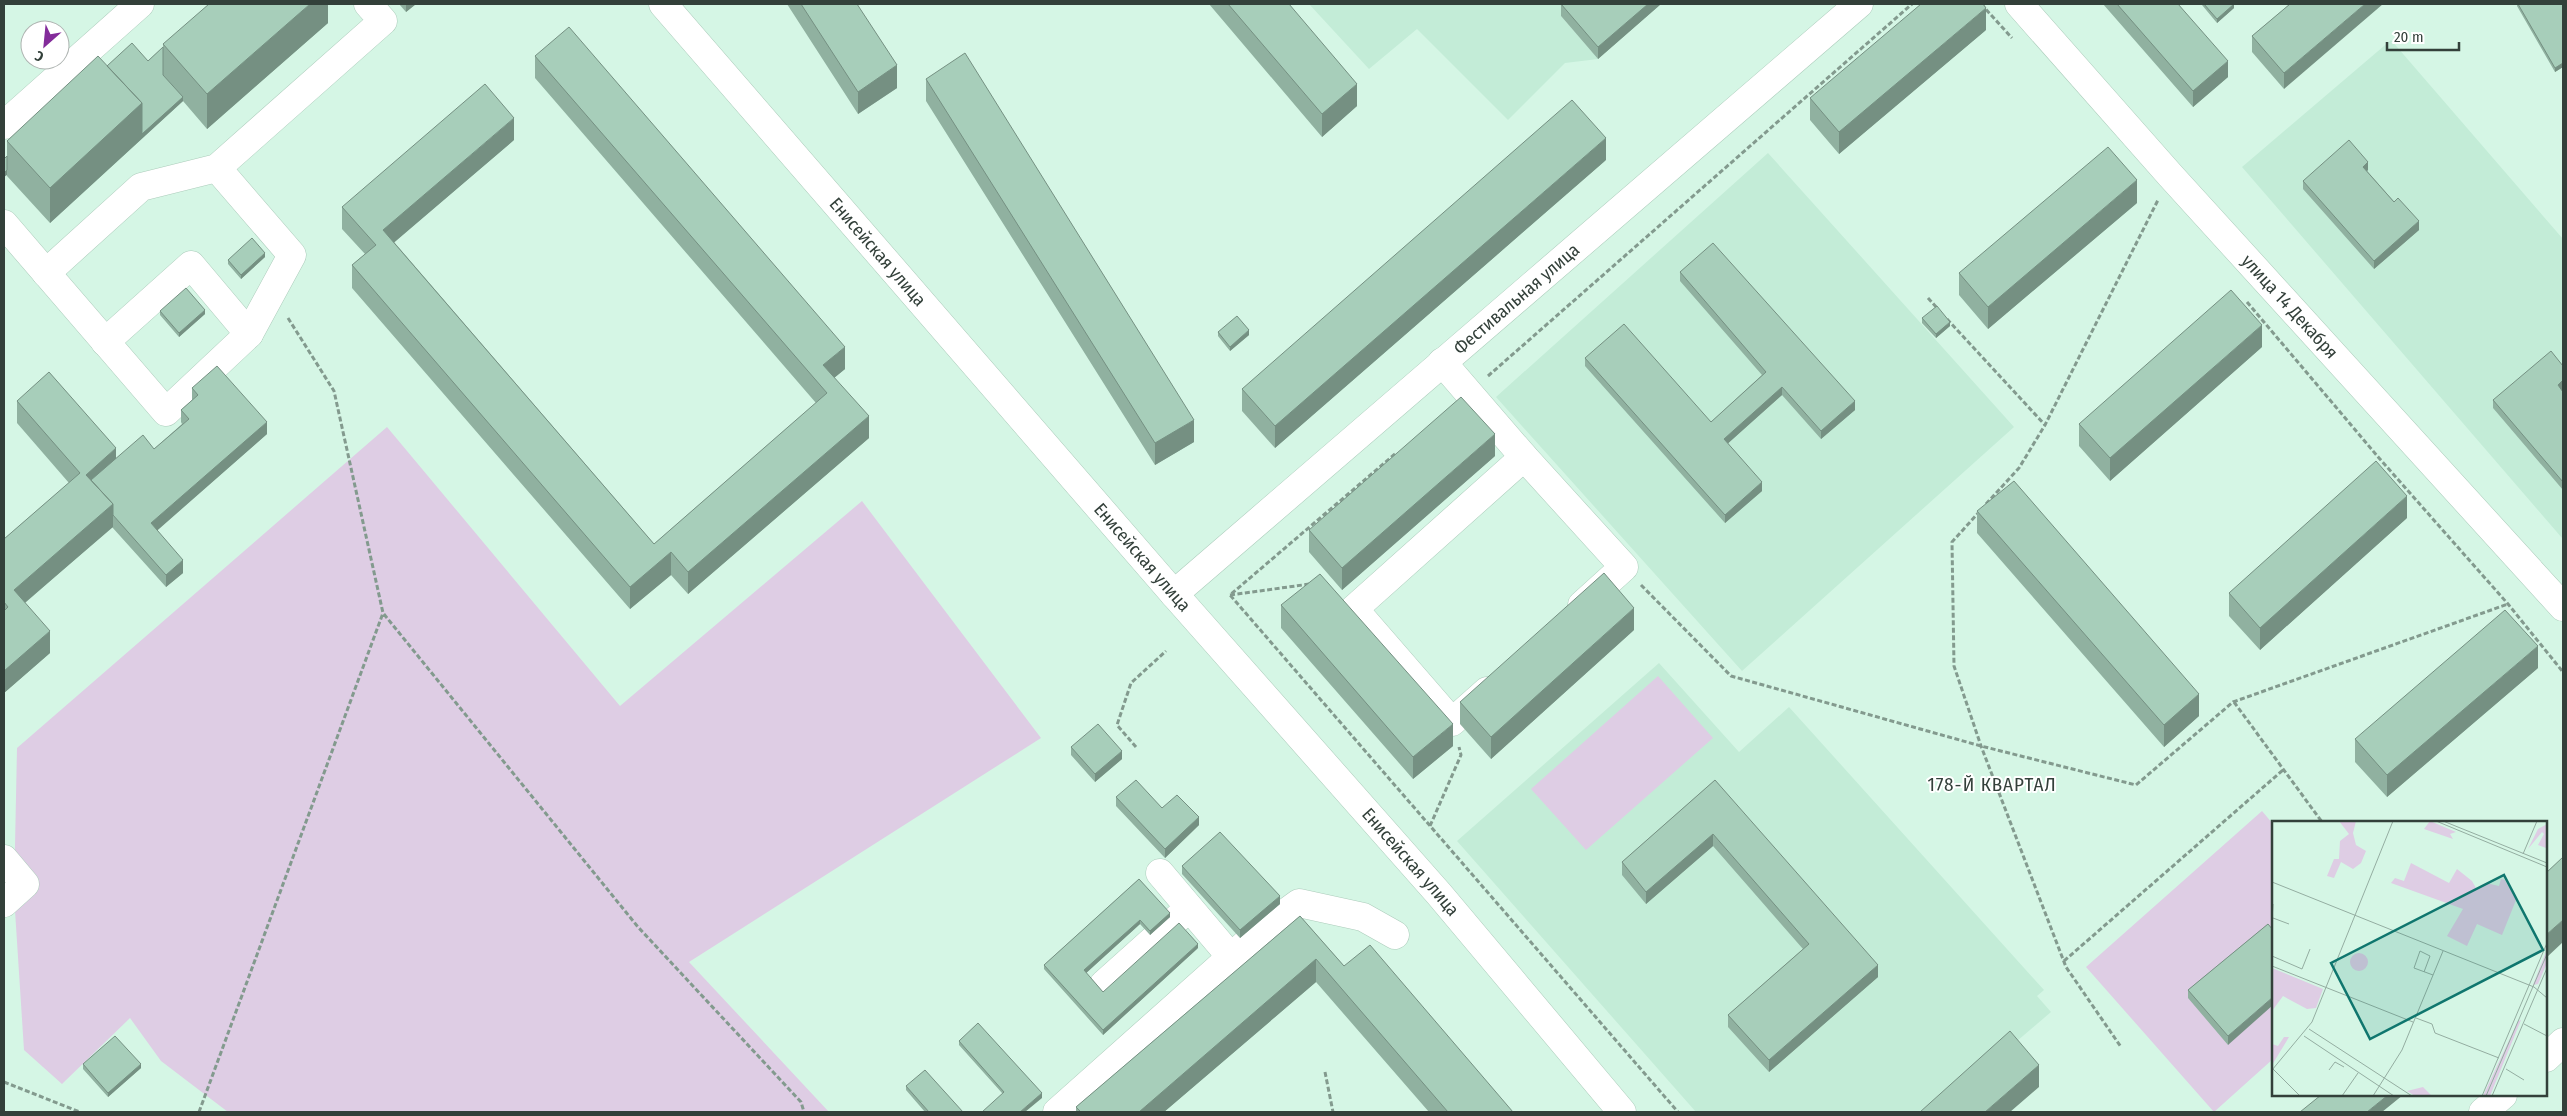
<svg xmlns="http://www.w3.org/2000/svg" width="2567" height="1116" viewBox="0 0 2567 1116" font-family="'Fira Sans Condensed',sans-serif">
	<style>
		.built { fill: #c3ecd7 }
		.green { fill: #decde4 }
		.lines { fill: none; stroke-linecap: round; stroke-linejoin: round }
		.minor-casing { stroke: #acccbb; stroke-width: 29 }
		.path { stroke: #839a8e; stroke-width: 3; stroke-dasharray: 5 2.5; stroke-linecap: butt }
		.minor { stroke: #fff; stroke-width: 28 }
		.wall { fill: #90b1a0 }
		.shaded-wall { fill: #759082 }
		.building { fill: #a7ceba; stroke: #759082 }
		.labels { text-anchor: middle; dominant-baseline: central; stroke-width: 4; stroke-linejoin: round; paint-order: stroke }
		.street-label { font-size: 18px; fill: #33403a; stroke: #fff }
		.neighbourhood-label { font-size: 19px; letter-spacing: 1px; fill: #33403a; stroke: #fff }
		.inset-road { fill: none; stroke: #94ada1; stroke-width: 1 }
		.view { fill: #0f766e; fill-opacity: 0.15; stroke: #0f766e; stroke-width: 2.5 }
		.inset-edge { fill: none; stroke: #33403a; stroke-width: 2.5 }
	</style>
	<rect width="100%" height="100%" fill="#d5f6e5"/>
	<path class="built" d="M1309 4H1575L1561 16 1598 59 1565 63 1508 120 1417 29 1369 69Z
		M2391 40 2563 239 2562 538 2242 167Z
		M1768 153 2014 427 1742 671 1496 397Z
		M1659 663 1739 752 1789 707 2044 990 2037 996 2051 1012 1934 1112H1696L1457 841Z"/>
	<path class="green" d="M387 427 620 706 862 501 1041 738 689 962 829 1112H228L161 1061 130 1018 62 1084 24 1050 14 895 17 748Z
		M1658 676 1713 738 1586 850 1531 789Z
		M2262 811 2273 824V1059L2214 1112 2086 967Z"/>
	<g class="lines">
		<g class="minor-casing">
			<g id="minor">
				<path id="s1" d="M663 4 1174 594 1439 894 1622 1112"/>
				<path id="s2" d="M2019 4 2170 175 2563 607"/>
				<path d="M4 125 140 4"/>
				<path d="M4 224 166 412 249 334 292 255 217 168"/>
				<path d="M46 273 141 187 217 168 383 21 368 4"/>
				<path d="M105 342 191 265 249 334"/>
				<path d="M1442 362 1524 457 1624 567 1582 605"/>
				<path id="s3" d="M1174 594 1859 4"/>
				<path d="M1487 691 1452 722 1354 609 1524 457"/>
				<path d="M4 859 25 884 4 903"/>
				<path d="M1160 873 1231 957"/>
				<path d="M1104 984 1189 908"/>
				<path d="M2546 1058 2563 1042"/>
				<path d="M1057 1112 1258 933 1299 903 1363 917 1395 935"/>
				<path d="M2483 1112 2503 1095"/>
			</g>
		</g>
		<path class="path" d="M1981 4 2012 38
			M1928 298 1938 309
			M2247 302 2379 458 2508 604 2563 672
			M288 318 334 391 383 613 638 927 801 1102 804 1112
			M1947 319 2045 425
			M1488 376 1912 4
			M1395 454 1230 595 1678 1112
			M1986 504 2019 468 2045 425 2158 200
			M1980 511 1952 542 1954 666 1981 746 2066 967 2121 1047
			M1641 585 1731 676 1981 746 2136 785 2233 702 2508 604
			M1230 595 1310 584
			M2234 702 2322 822
			M1136 747 1117 725 1131 683 1166 651
			M1430 826 1461 755 1459 747
			M2064 961 2283 770
			M1325 1072 1333 1112
			M4 1082 80 1112
			M199 1112 383 613"/>
		<use href="#minor" class="minor"/>
	</g>
	<path class="wall" d="M328 4V23L207 129 183 101 50 223 7 176V141L107 66 148 61 163 47V44Z
		M399 4H416L406 12Z
		M787 4H857L897 88 858 114Z
		M1209 4H1289L1357 106 1322 137Z
		M1561 4H1661L1598 59 1561 16Z
		M2103 4H2178L2228 77 2193 107Z
		M2202 4H2234V8L2217 23 2202 5Z
		M2290 4 2284 89 2252 52V36Z
		M2517 4H2563V67L2555 72 2517 6Z
		M1986 30 1839 154 1810 120V98Z
		M535 56 845 369 834 378 869 438 688 594 671 575 630 609 352 288V265L365 254 342 229V207L514 140 394 242 654 544 816 403 535 78Z
		M926 79 1194 442 1155 465 926 101Z
		M1606 160 1275 448 1242 411V389Z
		M2368 170 2367 171 2419 230 2374 269 2303 189V181Z
		M2137 203 1988 329 1959 295V273Z
		M265 257 241 279 228 264V260Z
		M1680 272 1855 410 1821 439 1782 395 1728 443 1762 491 1725 523 1585 366V358L1711 422 1762 375 1680 281Z
		M160 311 205 314 179 337 160 315Z
		M1922 318 1950 326 1936 338 1922 323Z
		M1218 332 1249 335 1230 351 1218 336Z
		M2262 347 2110 481 2079 446V424Z
		M2563 366V389L2562 390 2563 392V490L2493 408V400Z
		M192 388 267 434 157 530 183 573 166 587 112 527 25 603 50 653 4 693V539L69 483 17 423V401L116 459 154 449 182 424 181 422V410L192 400Z
		M1495 456 1342 590 1309 552V530Z
		M1977 511 2199 716 2164 747 1977 533Z
		M2407 518 2260 650 2229 616V593Z
		M1281 605 1453 746 1413 779 1281 628Z
		M1634 630 1491 759 1460 724V702Z
		M2538 668 2387 797 2355 762V739Z
		M1071 747 1122 759 1095 782 1071 755Z
		M1715 780 1878 977 1769 1072 1728 1027V1015L1803 949 1713 846 1646 904 1622 875V862Z
		M1116 797 1162 808 1199 825 1165 858 1116 806Z
		M1182 866 1280 904 1240 938 1182 874Z
		M1139 879 1170 917 1150 935 1140 924 1086 973 1103 992 1198 948 1103 1035 1044 969V965Z
		M1300 916 1344 966 1513 1112H1429L1316 982 1164 1112H1076V1107Z
		M2268 924 2228 1045 2188 998V990Z
		M959 1041 1042 1098 1002 1093 959 1045Z
		M83 1064 141 1068 108 1097 83 1069Z
		M906 1086 963 1112H925L906 1090Z"/>
	<path class="shaded-wall" d="M310 4H328V23L207 129V94Z
		M406 4H416L406 12Z
		M1648 4H1661L1598 59V47Z
		M2234 4V8L2217 23V19Z
		M2365 4H2383L2284 89V73Z
		M1986 8V30L1839 154V132Z
		M2228 61V77L2193 107V91Z
		M2563 63V67L2555 72V68Z
		M897 65V88L858 114V92Z
		M1357 84V106L1322 137V114Z
		M183 97V101L50 223V188L142 103Z
		M514 118V140L383 252V230Z
		M1606 138V160L1275 448V426Z
		M2368 162V170L2363 175V167Z
		M7 170V175L4 177V173Z
		M2137 180V203L1988 329V307Z
		M2419 221V230L2374 269V261Z
		M265 253V257L241 279V275Z
		M205 310V314L179 337V333Z
		M1950 322V326L1936 338V334Z
		M2262 325V347L2110 481V458Z
		M1249 330V335L1230 351V347Z
		M845 347V369L823 387V365Z
		M2563 380V389L2558 393V385Z
		M1782 387V395L1724 447V439Z
		M1855 401V410L1821 439V431Z
		M869 416V438L688 594V572Z
		M1194 420V442L1155 465V443Z
		M267 422V434L151 536V523Z
		M1495 434V456L1342 590V568Z
		M116 448V471L92 491 86 475Z
		M1762 482V491L1725 523V515Z
		M2407 496V518L2260 650V628Z
		M113 504V527L14 612V590Z
		M671 552V575L630 609V587Z
		M183 560V573L166 587V575Z
		M1634 608V630L1491 759V737Z
		M50 631V653L4 693V671Z
		M2538 646V668L2387 797V775Z
		M2199 694V716L2164 747V725Z
		M1453 724V746L1413 779V757Z
		M1122 751V759L1095 782V774Z
		M1199 817V825L1165 858V849Z
		M1713 834V846L1646 904V892Z
		M1280 896V904L1240 938V930Z
		M1170 913V917L1150 935V931Z
		M1140 920V924L1084 975V970Z
		M2563 920V942L2546 958V935Z
		M1198 944V948L1103 1035V1030Z
		M1316 959V982L1164 1112H1139Z
		M1878 965V977L1769 1072V1060Z
		M2273 997V1005L2228 1045V1036Z
		M141 1064V1068L108 1097V1093Z
		M2039 1065V1087L2010 1112H1985Z
		M1042 1093V1098L1025 1112H1020Z
		M2388 1095H2403L2382 1112H2367Z"/>
	<path class="building" d="M209 4H310L207 94 163 44Z
		M801 4H857L897 65 858 92Z
		M1228 4H1289L1357 84 1322 114Z
		M1561 4H1648L1598 47Z
		M1921 4H1983L1986 8 1839 132 1810 98Z
		M2117 4H2178L2228 61 2193 91Z
		M2204 4H2234L2217 19Z
		M2290 4H2365L2284 73 2252 36Z
		M2518 4H2563V63L2555 68Z
		M569 27 845 347 823 365 869 416 688 572 671 552 630 587 352 265 376 245 342 207 485 84 514 118 383 230 654 544 827 393 535 56Z
		M132 43 148 61 163 47V75L183 97 142 134V103L107 66Z
		M965 53 1194 420 1155 443 926 79Z
		M98 56 142 103 50 188 7 141Z
		M1572 100 1606 138 1275 426 1242 389Z
		M2349 140 2368 162 2363 167 2394 202 2398 198 2419 221 2374 261 2303 181Z
		M2108 147 2137 180 1988 307 1959 273Z
		M7 156V170L4 173V159Z
		M252 238 265 253 241 275 228 260Z
		M1713 243 1855 401 1821 431 1782 387 1724 439 1762 482 1725 515 1585 358 1624 324 1711 422 1766 372 1680 272Z
		M186 288 205 310 179 333 160 311Z
		M2231 290 2262 325 2110 458 2079 424Z
		M1937 306 1950 322 1936 334 1922 318Z
		M1237 316 1249 330 1230 347 1218 332Z
		M2551 351 2563 366V380L2558 385 2563 392V482L2493 400Z
		M217 366 267 422 151 523 183 560 166 575 113 515V504L91 480 143 435 154 449 189 419 181 410 198 395 192 388Z
		M49 372 116 448 86 475 113 504 14 590 50 631 4 671V611L8 607 4 602V539L80 473 17 401Z
		M1461 397 1495 434 1342 568 1309 530Z
		M2376 461 2407 496 2260 628 2229 593Z
		M2014 481 2199 694 2164 725 1977 511Z
		M1604 573 1634 608 1491 737 1460 702Z
		M1320 574 1453 724 1413 757 1281 605Z
		M2505 610 2538 646 2387 775 2355 739Z
		M1098 724 1122 751 1095 774 1071 747Z
		M1136 780 1162 808 1177 795 1199 817 1165 849 1116 797Z
		M1715 780 1878 965 1769 1060 1728 1015 1809 944 1713 834 1646 892 1622 862Z
		M1220 832 1280 896 1240 930 1182 866Z
		M2563 857V920L2546 935V873Z
		M1139 879 1170 913 1150 931 1140 920 1084 970 1103 992 1179 923 1198 944 1103 1030 1044 965Z
		M1300 916 1344 966 1370 945 1513 1112H1448L1316 959 1139 1112H1081L1076 1107Z
		M2268 924 2273 930V997L2228 1036 2188 990Z
		M978 1023 1042 1093 1020 1112H982L1004 1092 959 1041Z
		M2010 1031 2039 1065 1985 1112H1920Z
		M115 1036 141 1064 108 1093 83 1064Z
		M925 1070 963 1112H929L906 1086Z
		M2321 1095H2388L2367 1112H2300Z"/>
	<g class="labels">
		<g class="street-label">
			<text stroke="none"><textPath href="#s1" startOffset="328">Енисейская улица</textPath></text>
			<text stroke="none"><textPath href="#s3" startOffset="452">Фестивальная улица</textPath></text>
			<text stroke="none"><textPath href="#s2" startOffset="406">улица 14 Декабря</textPath></text>
			<text stroke="none"><textPath href="#s1" startOffset="732">Енисейская улица</textPath></text>
			<text stroke="none"><textPath href="#s1" startOffset="1138">Енисейская улица</textPath></text>
		</g>
		<g class="neighbourhood-label">
			<text x="1992" y="784">178-Й КВАРТАЛ</text>
		</g>
	</g>
	<g transform="translate(2272 821)">
		<rect width="275" height="275" fill="#d5f6e5"/>
		<path d="M67 0H84L81 12 84 24 94 30 89 42 81 48 69 41 62 57 55 55 62 38H67L68 20 77 13ZM158 0 184 11 178 13 181 18 152 8ZM275 3V34L274 27 266 24 272 13 270 11 256 28 266 8ZM139 42 177 62 185 48 200 60 204 67 214 62 227 65 229 58 233 59 244 79 230 114 205 103 195 125 175 115 191 88 119 62 123 57 132 60ZM275 128V142L266 163 261 164ZM78 141a9 9 0 1 1 18 0a9 9 0 1 1-18 0ZM0 147 51 168 44 187 35 188 11 175 0 190ZM249 199 218 275H211L246 200ZM12 216H17L0 244V223L6 225ZM151 266 160 275H143L135 270Z" fill="#decde4"/>
		<path class="inset-road" d="M164 0 275 46M171 0 275 42M251 33 265 0M0 61 262 166 275 177M1 97 17 103M0 99 1 83M0 135 30 148 38 128M0 145 141 201M152 151 158 135 148 130 142 147 161 154M144 197 160 203 163 212 227 237M252 203 275 215M37 208 140 275M32 215 122 275M0 247 28 275M234 248 252 259M0 249 40 201 121 0M57 249 63 241 72 246M70 275 86 252M101 275 130 229 171 130M210 275 275 122M214 275 275 133M220 275 275 147"/>
		<path class="view" d="M232 54 271 129 98 218 59 142Z"/>
		<rect width="275" height="275" class="inset-edge"/>
	</g>
	<rect width="2567" height="1116" fill="none" stroke="#33403a" stroke-width="10"/>
	<g transform="translate(45 45) rotate(207)"><circle r="24" fill="#ffffff" stroke="#adb3b0"/>
	<path d="M0-4L9 19L0 12L-9 19Z" fill="#832c9a"/>
	<text y="-8" font-size="14" font-weight="bold" text-anchor="middle" fill="#33403a">С</text>
	</g>
	<path d="M2387 42v8h72v-8" fill="none" stroke="#33403a" stroke-width="2.5"/>
	<text x="2394" y="42" font-size="15" fill="#33403a" stroke="#ffffff" stroke-width="4" paint-order="stroke">20 m</text>
</svg>
